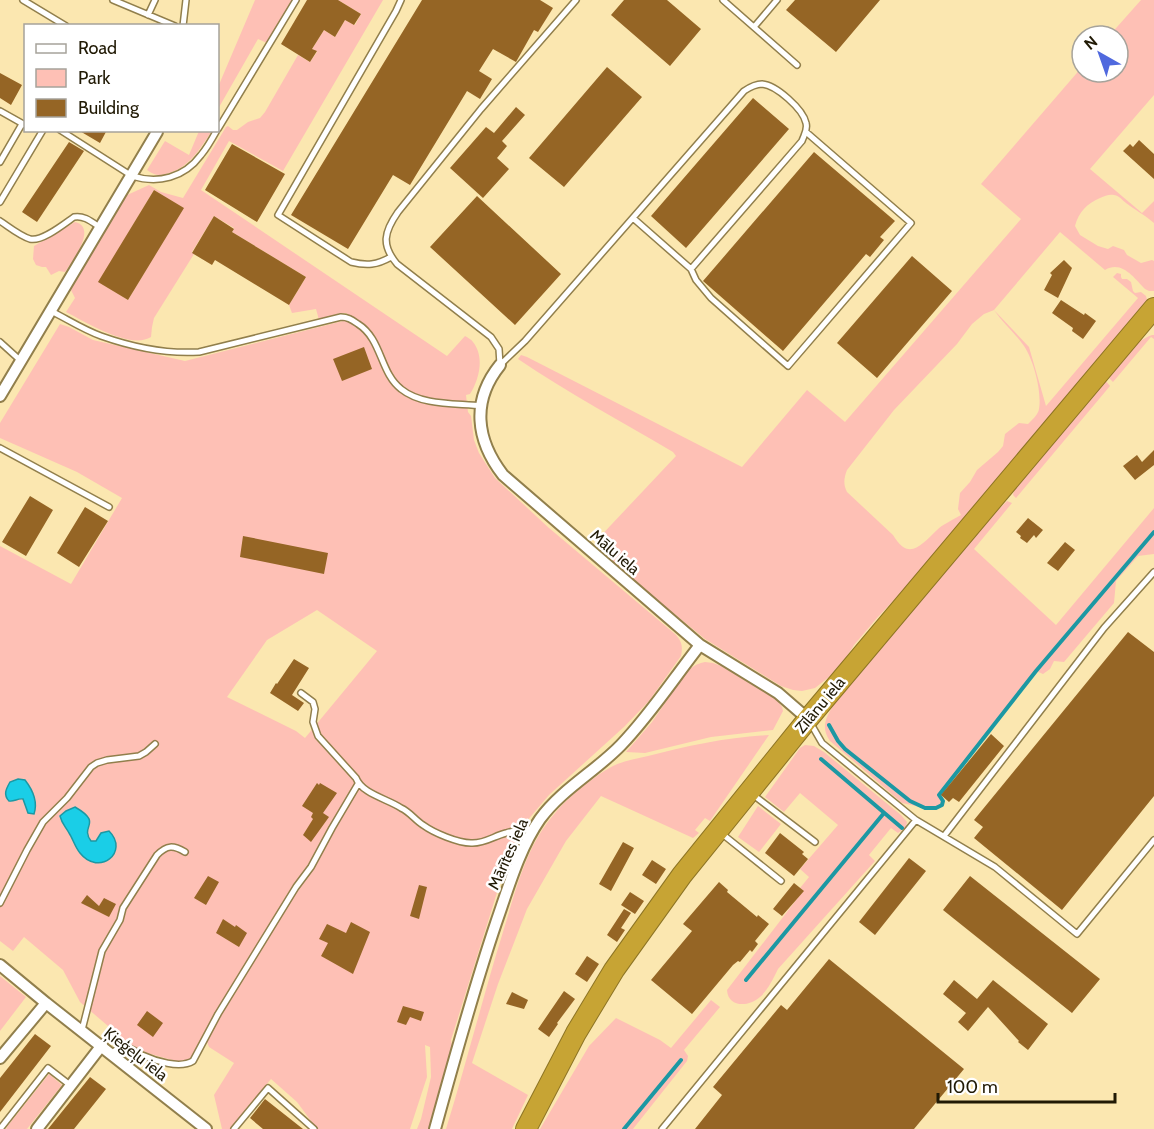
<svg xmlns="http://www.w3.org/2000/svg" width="1154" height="1129" viewBox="0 0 1154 1129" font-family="Cabin,sans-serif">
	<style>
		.green { fill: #fec0b5; fill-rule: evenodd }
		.water { fill: #1acee7; stroke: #1c98a3; stroke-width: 1.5 }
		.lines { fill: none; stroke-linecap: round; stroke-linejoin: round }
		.stream { stroke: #1c98a3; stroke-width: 4 }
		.building { fill: #956525 }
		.lane-casing { stroke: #917f4c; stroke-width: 8 }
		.street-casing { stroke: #917f4c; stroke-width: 14 }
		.highway-casing { stroke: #8d7424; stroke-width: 22 }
		.lane { stroke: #fff; stroke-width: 5 }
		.street { stroke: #fff; stroke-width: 10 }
		.highway { stroke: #c7a434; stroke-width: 20 }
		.labels { text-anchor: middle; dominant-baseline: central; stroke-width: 5; stroke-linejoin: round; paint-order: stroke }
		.street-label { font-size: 16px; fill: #211a05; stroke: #fff }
	</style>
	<rect width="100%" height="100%" fill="#fbe7b0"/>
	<path class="green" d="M255 0H292L267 43 258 39 218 109V87Z
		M338 0H383L283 171 229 141 201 190 447 356 465 336C468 338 471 339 473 342 485 357 479 380 470 394L466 395 468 412 471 416 474 440 479 453 495 478 549 528 675 634C682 641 683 647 681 656L649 701 625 726 549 795 526 822 510 851 451 1040 453 1050 429 1129H417L421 1119 431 1077 430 1047 425 1045 427 1077 410 1129H317L297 1102 271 1079 230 1129H222L214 1095 234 1063 209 1047 207 1042 202 1038 190 1060 179 1062 147 1053 129 1044 80 1002 63 970 24 937 13 951 0 941V546L71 584 122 498 77 472 0 438V423L60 324 69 327 93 340 185 361 343 321 347 313C336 312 329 318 319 320L316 309 292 313 289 305 306 277 232 232 234 228 214 216 192 252 194 254 154 318 152 327 151 337C130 350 86 322 66 312L75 298 71 290 125 196 149 185 161 192 183 198 226 127 228 126 233 130H237L248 122 260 118 265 112 298 55 310 62 317 52 312 49 324 30 335 37 345 20 355 25 361 14ZM154 190 183 208 128 300 99 282ZM317 610 377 651 305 738 296 731 227 697 267 640Z
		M1141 0H1154V95L1090 169 1142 213 1154 201V223C1145 215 1135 210 1126 203 1122 200 1120 196 1114 195 1109 194 1105 196 1100 198 1087 204 1079 211 1075 226L1080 235 1098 246 1108 249 1113 246 1124 250 1127 255 1141 263 1152 260 1154 261V291H1149L1145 289C1134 278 1122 260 1105 270L1060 232 994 310 1029 347 1046 406 1138 298 1113 277 1117 273 1121 274V277L1122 279H1127L1131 282 1133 291 1135 293 1141 292 1146 296 1147 300 1083 381 955 531 894 600 877 618 854 645 846 658 829 677 815 688 802 691 793 690 781 686 705 639 661 603 595 545V542L676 456 673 452C621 421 568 393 518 359L521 355 527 357 742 467 807 390 845 422 1021 219 981 184 1082 67V72H1118V36H1109ZM994 310C1003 323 1015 333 1024 346 1034 361 1042 392 1039 409 1038 415 1032 420 1028 424L1019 423 1005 434 1003 446 998 452 977 470 970 482 960 493 958 509 961 515C953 520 943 524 937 530 921 545 909 562 893 535L847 492C843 484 844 478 847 470L894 410 957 344 972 324 984 314Z
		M199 131H212C200 148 191 166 169 173 160 176 155 176 147 170L165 141 189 155Z
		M75 222C98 227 72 262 65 272L59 271 51 275 46 267H42L36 265 33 259 34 246Z
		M1152 335H1154V339L1151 337 1113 382 1108 377C1120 362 1134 341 1152 335Z
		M1105 380 1110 386 1016 498 1013 495 1014 490Z
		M1007 501 1012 503 974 549 1056 625 1154 508V554L1138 556 1116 581 1114 603 1064 662 1054 661 1050 669 1043 674 1036 671 939 794 943 801 942 805 936 808H925L902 803 830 741C821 728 825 719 833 706L988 520Z
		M705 662 713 663 721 666 777 700 782 707 783 711 773 730 711 737 645 753 626 752 652 722 685 674C691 667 696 664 705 662Z
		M769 735 710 821 705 818 695 830 699 833 693 838 601 796 566 841 527 909 498 984 472 1063 528 1095 512 1129H446C466 1064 483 997 503 932 516 890 526 845 556 812 567 798 597 774 613 766 623 761 636 759 648 756 687 746 728 737 769 735Z
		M805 745 814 746 824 752 901 815 907 822 906 827 898 833 891 828 869 855 875 861 778 969C773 979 768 990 760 997 749 1007 728 1008 727 990L803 891 800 888 809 877 800 869 838 825 800 793 784 812 765 797 800 748Z
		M758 806 781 824 759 852 738 837Z
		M0 976 26 997 0 1031Z
		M711 1000 720 1007 684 1050 688 1056 687 1061 633 1129H540L589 1046 616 1018 660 1040 671 1048Z
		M49 1074 62 1085 27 1129H7L6 1128Z"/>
	<path class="water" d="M18 779 25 780C32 789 38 802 34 814L28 813 23 799C18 798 14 802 9 801 3 795 6 789 10 782Z
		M75 807C104 824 79 825 91 841H96L101 833 109 831C130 852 99 877 80 853 75 847 73 839 69 833 65 826 62 824 60 816L66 811Z"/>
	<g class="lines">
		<path class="stream" d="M829 725 838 741 845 749 910 801 925 808H936L942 805 943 801 939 795 1036 671 1154 532
			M821 759 902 828
			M746 980 884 813
			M624 1129 681 1060"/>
	</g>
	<path class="building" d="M307 0H338L361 14 354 25 345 20 335 37 324 30 312 49 317 51 310 62 281 44Z
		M422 0H540L553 8 538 32 534 30 516 62 493 49 479 71 492 79 480 99 467 91 410 185 393 175 348 249 291 215Z
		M624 0H667L701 29 670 66 611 15Z
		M795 0H880L836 52 786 10Z
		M607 67 642 97 564 187 529 158Z
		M0 73 22 85 11 105 0 98Z
		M753 98 789 129 686 248 651 216Z
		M516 107 525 115 502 141 507 146 497 158 509 169 483 198 450 168 486 127 494 133Z
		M78 130H107L100 143Z
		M1139 140 1154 154V179L1123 151 1130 144 1133 147Z
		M69 142 84 151 37 222 22 212Z
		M232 144 285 174 257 222 205 190Z
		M814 152 895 221 880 237 884 240 870 257 866 254 783 351 703 281Z
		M154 190 184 208 128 300 98 282Z
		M477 196 561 274 515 325 430 247Z
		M214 216 234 229 232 232 306 277 289 305 215 260 212 265 192 253Z
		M912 256 952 291 877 378 837 343Z
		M1064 260 1072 268 1058 298 1044 290 1052 275 1050 273Z
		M1061 300 1084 315 1085 313 1096 321 1083 339 1072 331 1073 328 1052 313Z
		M364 347 372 369 342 381 333 359Z
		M1154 450V465L1135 480 1123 466 1137 455 1142 462Z
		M30 496 53 510 26 556 2 542Z
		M85 507 108 521 79 567 57 553Z
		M1028 518 1043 530 1036 538 1034 535 1027 543 1020 538 1021 536 1016 532Z
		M243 536 328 553 324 574 240 557Z
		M1065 542 1075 550 1058 571 1047 563Z
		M1128 632 1154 652V796L1062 910 974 838 983 827 974 820Z
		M294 659 309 668 292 695 304 703 298 711 270 693 276 683 277 684Z
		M991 734 1004 746 959 802 953 798 949 802 941 795Z
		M317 783 319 785 320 783 337 793 323 813 329 817 311 842 303 835 313 819 311 817 313 813 302 806Z
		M780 833 804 852 802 854 808 859 794 876 765 853Z
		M623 842 634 848 611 891 599 884Z
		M909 858 926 871 875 935 859 922Z
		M652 860 666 869 656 884 642 875Z
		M208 876 219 882 206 905 194 898Z
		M970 876 1100 979 1072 1013 943 910Z
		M719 882 728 890 727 892 757 917 758 915 769 924 755 941 758 944 752 952 750 950 740 962 738 961 733 965 692 1014 651 980 692 931 683 924Z
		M794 883 804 891 782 916 773 909Z
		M419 885 427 887 419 919 410 916Z
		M630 892 644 901 635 914 621 905Z
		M87 895 99 906 104 898 116 904 109 917 81 903Z
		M624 909 631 913 621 928 625 930 617 942 607 935Z
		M223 919 235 927 236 925 247 933 239 947 216 933Z
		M351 922 370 932 353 974 321 956 328 943 319 939 327 924 346 933Z
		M587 956 599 964 587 982 575 974Z
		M829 959 964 1069 914 1129H695L722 1095 713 1087 781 1005 787 1010Z
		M954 980 977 999 993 980 1048 1024 1028 1050 1018 1042 1019 1041 988 1007 968 1031 958 1022 966 1013 943 994Z
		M564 991 575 999 557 1023 558 1024 549 1037 538 1029Z
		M512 992 528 1000 524 1009 506 1004Z
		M403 1006 424 1012 421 1021 410 1017 406 1025 397 1022Z
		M147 1011 163 1023 153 1037 137 1025Z
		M35 1034 51 1046 0 1112V1078Z
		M90 1077 106 1089 74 1129H48Z
		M265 1099 303 1129H263L250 1118Z"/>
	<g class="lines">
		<g class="lane-casing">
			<path id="lane" d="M23 0 66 26
				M113 0 175 26
				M723 0 797 65
				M148 15 155 0
				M183 26 186 0
				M754 27 777 0
				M0 111 25 125
				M218 129 296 0
				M60 130 132 176C158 184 184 178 201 155 207 148 212 139 217 130
				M0 162 22 124
				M0 202 43 130
				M0 221C9 227 20 236 30 239 42 242 64 224 74 217 84 215 92 222 101 228
				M391 257C377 265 367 266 351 262L278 215 396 11 401 0
				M691 269 696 280 711 298 788 366 911 223 806 132
				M51 311C67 319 84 330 101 336 132 347 167 354 199 352L341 317C348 317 352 320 358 324 382 339 380 373 401 389 422 406 456 403 482 406
				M0 342 21 361
				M500 365 525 341 744 91C750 87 755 84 762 84 776 85 803 109 806 123 808 130 804 135 802 141L691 269 633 218
				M500 365 499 349 491 337 397 264C381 245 384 232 398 212L481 109 576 0
				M0 448 109 507
				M301 693 313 702 315 709 313 722 318 736 356 778C362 794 388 799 401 808 410 812 415 820 423 825 434 833 458 843 471 843 484 844 494 836 506 833 515 830 524 830 534 829
				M811 724 822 743 916 820 995 867 1077 934 1154 840
				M752 794 815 842
				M721 833 781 881
				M944 836 1104 628 1154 572
				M0 903 27 850 43 822 67 798 91 767 97 763 107 760 139 756 146 752 155 744
				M82 1030 102 951 120 920 123 908 157 855C167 845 173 845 185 852
				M112 1054C115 1050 119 1047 124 1047 131 1047 136 1052 142 1055 155 1061 180 1069 193 1061L218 1014 296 887 311 867 332 828 358 784
				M0 1129 48 1068 70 1085
				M234 1129 268 1088 314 1129
				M662 1129 916 820"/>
		</g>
		<g class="street-casing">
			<path id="street" d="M500 365C471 401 476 440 503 475L700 645 778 693 808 719
				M0 396 157 132
				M0 965 46 1003
				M0 1058 46 1003 206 1129
				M37 1129 102 1045
				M435 1129C454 1060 473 991 496 923 508 889 519 849 540 819 562 789 596 771 621 745 650 715 674 678 700 645"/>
		</g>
		<g class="highway-casing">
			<path id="highway" d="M526 1129 576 1033 614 970 682 875 808 719 1154 308"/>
		</g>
		<use href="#lane" class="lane"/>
		<use href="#street" class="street"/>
		<use href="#highway" class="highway"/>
	</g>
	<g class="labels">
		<g class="street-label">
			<text transform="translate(615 552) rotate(41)">Mālu iela</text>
			<text transform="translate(820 705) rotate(-50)">Zīlānu iela</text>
			<text transform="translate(508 854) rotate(-66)">Mārītes iela</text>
			<text transform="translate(136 1054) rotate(38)">Ķieģeļu iela</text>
		</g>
	</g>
	<rect x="24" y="24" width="195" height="108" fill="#ffffff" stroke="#a6a39b" stroke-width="1.5"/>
	<rect x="36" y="44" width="30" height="9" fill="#ffffff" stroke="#a6a39b" stroke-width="1.5"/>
	<text x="78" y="54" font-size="18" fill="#211a05">Road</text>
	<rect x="36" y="69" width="30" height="18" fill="#fec0b5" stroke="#a6a39b" stroke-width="1.5"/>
	<text x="78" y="84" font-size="18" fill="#211a05">Park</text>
	<rect x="36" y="99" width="30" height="18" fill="#956525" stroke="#a6a39b" stroke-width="1.5"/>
	<text x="78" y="114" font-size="18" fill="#211a05">Building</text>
	<g transform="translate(1100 54) rotate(320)"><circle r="28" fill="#ffffff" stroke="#a6a39b" stroke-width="1.5"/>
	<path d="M0-4.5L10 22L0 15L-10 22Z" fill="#5069de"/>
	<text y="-9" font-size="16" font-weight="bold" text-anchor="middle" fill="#211a05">N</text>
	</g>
	<path d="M938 1093v9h177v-9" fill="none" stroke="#211a05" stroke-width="3"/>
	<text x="947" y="1093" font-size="18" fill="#211a05" stroke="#ffffff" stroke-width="4.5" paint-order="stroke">100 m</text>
</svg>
